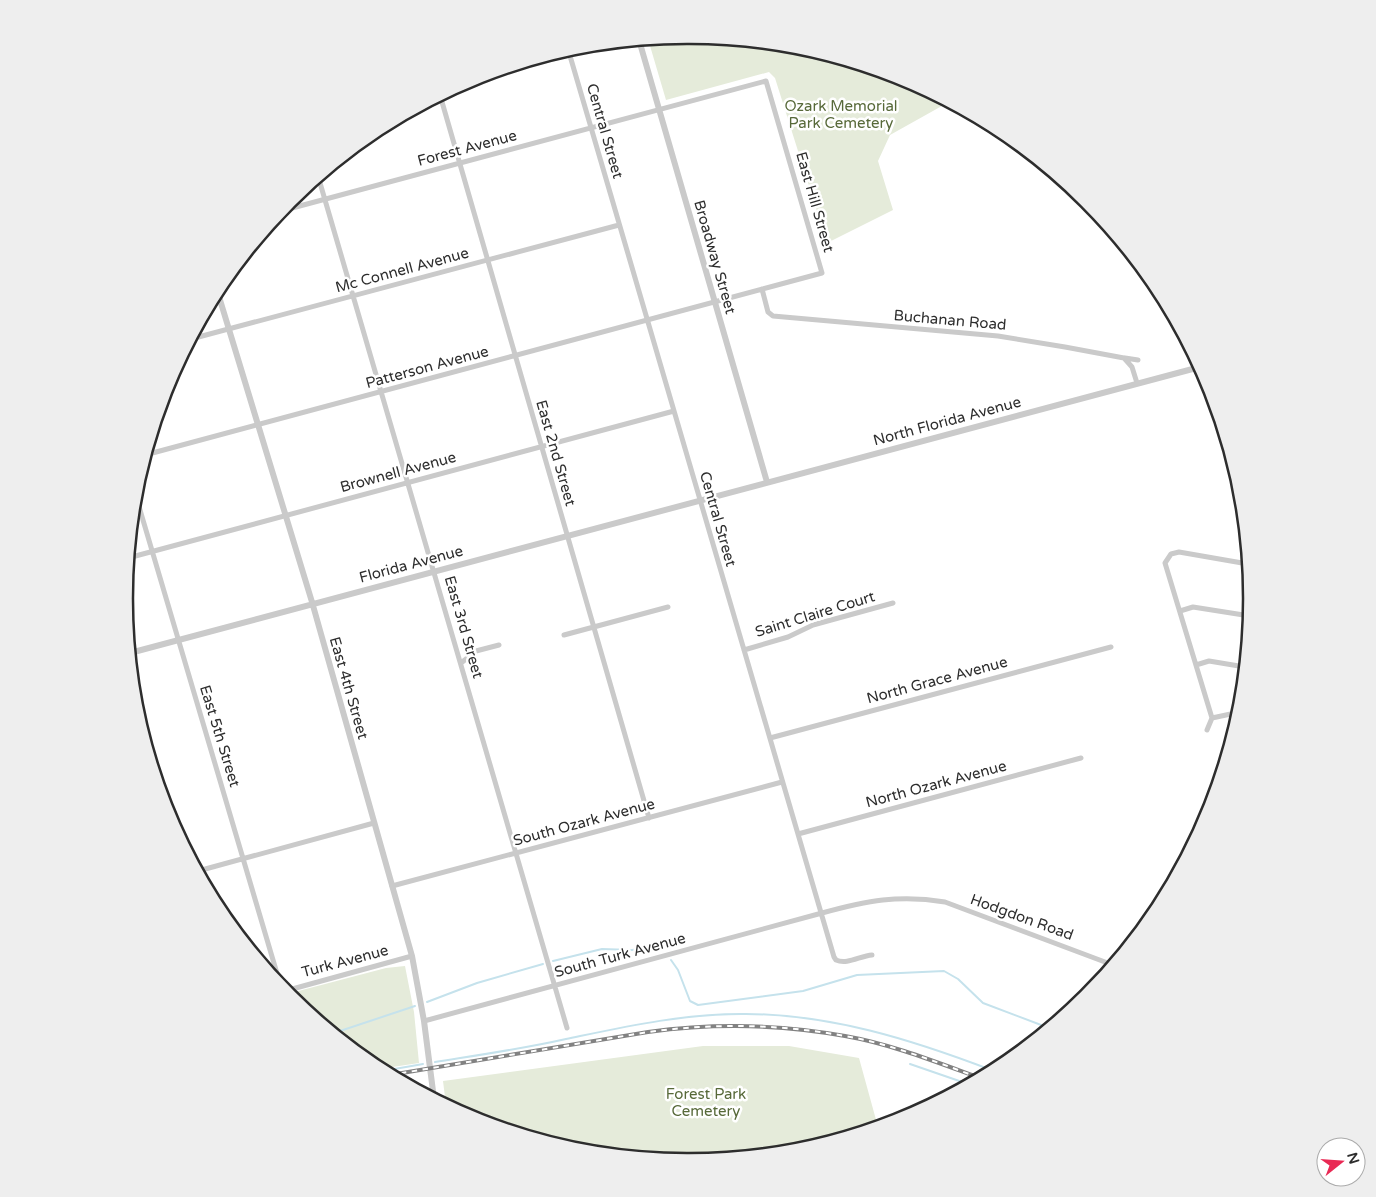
<svg xmlns="http://www.w3.org/2000/svg" width="1376" height="1197" viewBox="0 0 1376 1197" font-family="'Varela Round',sans-serif">
	<style>
		.green { fill: #e5ebda }
		.lines { fill: none; stroke-linecap: round; stroke-linejoin: round }
		.stream { stroke: #c5e2ec; stroke-width: 2 }
		.minor { stroke: #cacaca; stroke-width: 5 }
		.tertiary { stroke: #cacaca; stroke-width: 6 }
		.rail-casing { stroke: #828282; stroke-width: 4 }
		.rail { stroke: #fff; stroke-width: 2; stroke-dasharray: 5.5; stroke-linecap: butt }
		.labels { text-anchor: middle; dominant-baseline: central; stroke-width: 5; stroke-linejoin: round; paint-order: stroke }
		.park-label { font-size: 15px; fill: #576939; stroke: #fff }
		.street-label { font-size: 15px; fill: #2d2d2d; stroke: #fff }
		.rim { fill: none; stroke: #2d2d2d; stroke-width: 2.5 }
	</style>
	<rect width="100%" height="100%" fill="#fff"/>
	<path class="green" d="M688 35 798 46 904 78 949 102 890 135 878 161 893 210 827 243 775 78 769 72 666 100 648 39Z
		M405 966 414 1012 419 1063 379 1069 287 994 386 968Z
		M703 1046H789L859 1058 878 1127 798 1151 688 1162 578 1151 472 1119 446 1105 443 1081Z"/>
	<g class="lines">
		<path class="stream" d="M671 960 678 970 690 1001 698 1005 803 991 857 975 944 971 958 979 983 1003 1049 1028
			M553 961 602 949 632 950 653 947 658 949
			M427 1002 477 983 543 964
			M334 1033 415 1006
			M435 1062C479 1055 522 1049 566 1039 624 1027 681 1014 741 1014 828 1013 913 1040 994 1071
			M910 1064 968 1084
			M383 1071 423 1064"/>
		<path class="minor" d="M568 49 834 957 836 960C847 965 860 956 872 955
			M440 95 649 818
			M318 176 567 1028
			M762 289 768 312 773 316 998 336 1065 347 1124 358 1132 367 1137 383
			M191 339 619 225
			M1125 358 1138 360
			M145 455 822 273 766 81 281 211
			M135 493 281 987
			M128 558 674 411
			M1180 611 1193 607 1250 616
			M564 635 668 607
			M744 650 788 637 813 625 893 603
			M461 663 476 651 499 645
			M1196 665 1209 661 1245 667
			M1212 718 1165 563 1171 554 1179 552 1248 564
			M1207 730 1212 718 1240 712
			M770 738 1111 647
			M798 834 1081 758
			M198 871 374 823
			M392 886 782 782
			M285 991 412 956
			M424 1021 822 913C866 901 899 894 945 902L1113 965"/>
		<path class="tertiary" d="M639 40 767 482
			M217 290 312 602 412 956 424 1021 434 1099
			M130 653 1200 367"/>
		<g class="rail-casing">
			<path id="rail" d="M390 1075 648 1032C714 1023 779 1024 845 1036 891 1044 936 1062 980 1078"/>
		</g>
		<use href="#rail" class="rail"/>
	</g>
	<g class="labels">
		<g class="park-label">
			<text x="841" y="106">Ozark Memorial<tspan x="841" dy="17">Park Cemetery</tspan></text>
			<text x="706" y="1094">Forest Park<tspan x="706" dy="17">Cemetery</tspan></text>
		</g>
		<g class="street-label">
			<text transform="translate(605 131) rotate(74)">Central Street</text>
			<text transform="translate(467 148) rotate(-15)">Forest Avenue</text>
			<text transform="translate(815 202) rotate(74)">East Hill Street</text>
			<text transform="translate(715 257) rotate(74)">Broadway Street</text>
			<text transform="translate(402 270) rotate(-15)">Mc Connell Avenue</text>
			<text transform="translate(950 320) rotate(5)">Buchanan Road</text>
			<text transform="translate(427 367) rotate(-15)">Patterson Avenue</text>
			<text transform="translate(947 421) rotate(-15)">North Florida Avenue</text>
			<text transform="translate(556 453) rotate(74)">East 2nd Street</text>
			<text transform="translate(398 472) rotate(-15)">Brownell Avenue</text>
			<text transform="translate(718 519) rotate(74)">Central Street</text>
			<text transform="translate(411 564) rotate(-15)">Florida Avenue</text>
			<text transform="translate(815 614) rotate(-17)">Saint Claire Court</text>
			<text transform="translate(464 627) rotate(74)">East 3rd Street</text>
			<text transform="translate(937 680) rotate(-15)">North Grace Avenue</text>
			<text transform="translate(349 688) rotate(74)">East 4th Street</text>
			<text transform="translate(220 736) rotate(73)">East 5th Street</text>
			<text transform="translate(936 784) rotate(-15)">North Ozark Avenue</text>
			<text transform="translate(584 822) rotate(-15)">South Ozark Avenue</text>
			<text transform="translate(1022 917) rotate(20)">Hodgdon Road</text>
			<text transform="translate(620 955) rotate(-15)">South Turk Avenue</text>
			<text transform="translate(345 961) rotate(-15)">Turk Avenue</text>
		</g>
	</g>
	<path d="M0 0H1376V1197H0ZM687 44H689A554 554 0 0 1 1243 598V599A554 554 0 0 1 689 1153H687A554 554 0 0 1 133 599V598A554 554 0 0 1 687 44Z" fill="#eee" fill-rule="evenodd"/>
	<path class="rim" d="M687 44H689A554 554 0 0 1 1243 598V599A554 554 0 0 1 689 1153H687A554 554 0 0 1 133 599V598A554 554 0 0 1 687 44Z"/>
	<g transform="translate(1341 1162) rotate(73)"><circle r="24" fill="#ffffff" stroke="#ababab"/>
	<path d="M0-4L9 19L0 12L-9 19Z" fill="#e92954"/>
	<text y="-8" font-size="14" font-weight="bold" text-anchor="middle" fill="#2d2d2d">N</text>
	</g>
</svg>
